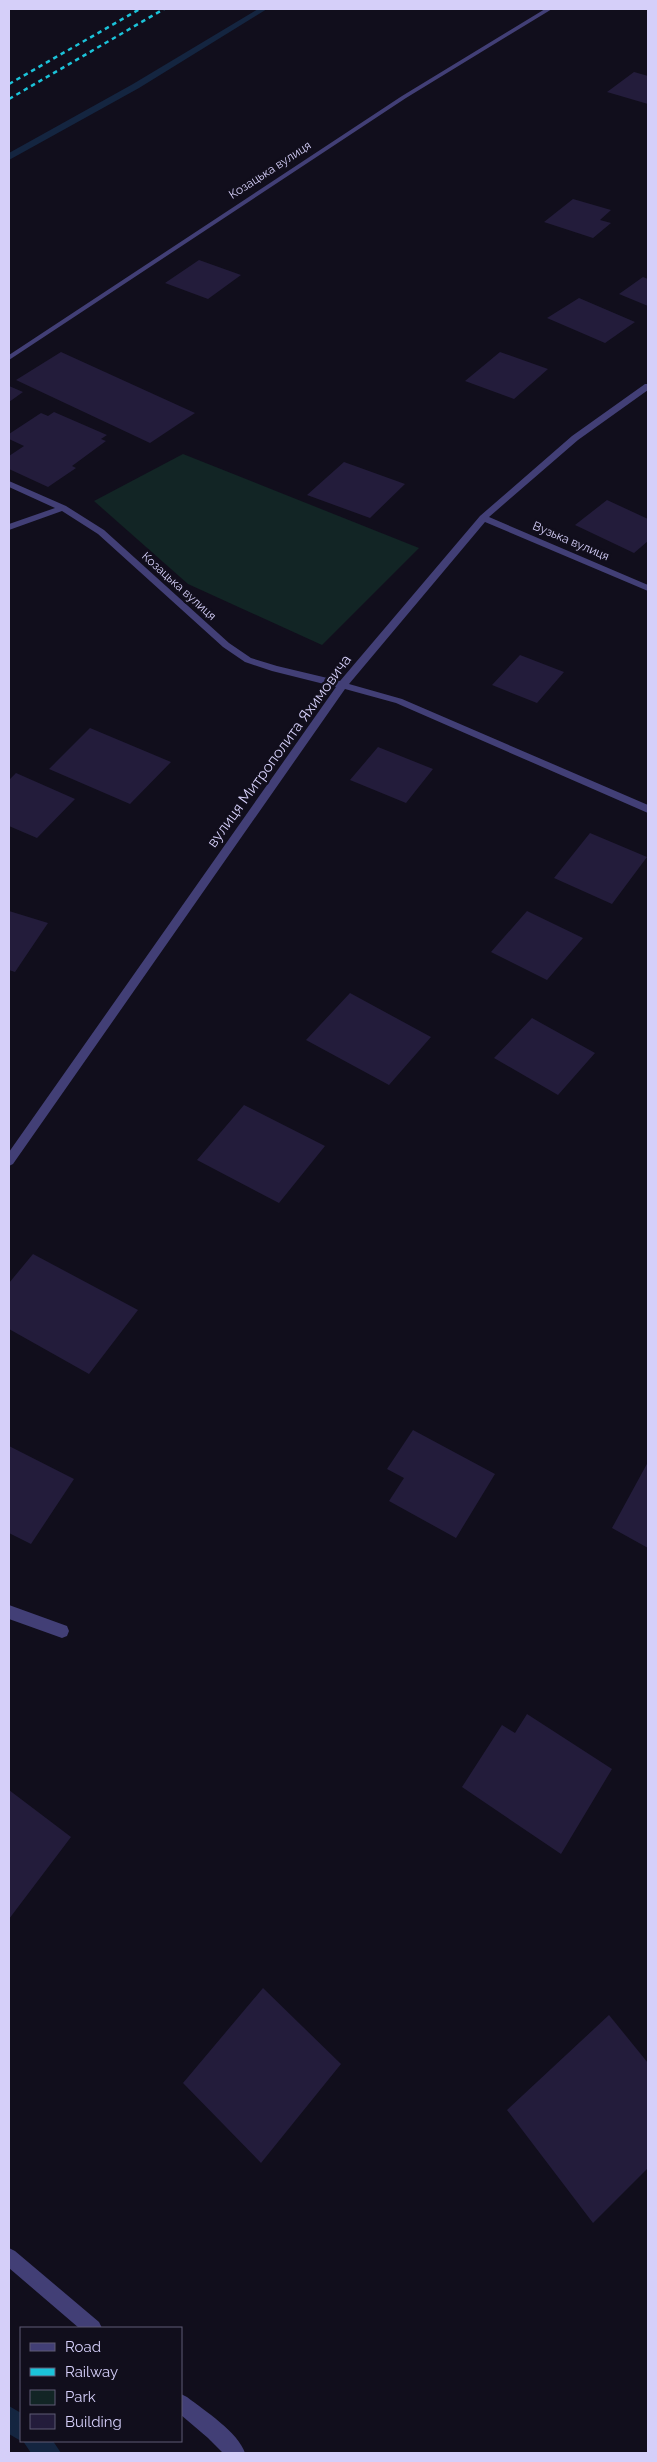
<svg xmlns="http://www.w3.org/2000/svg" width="657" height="2462" viewBox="0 0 657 2462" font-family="Raleway,sans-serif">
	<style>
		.green { fill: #122525 }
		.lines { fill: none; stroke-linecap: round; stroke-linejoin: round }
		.stream { fill: #142540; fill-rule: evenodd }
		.building { fill: #231c3b }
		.minor { fill: #423f76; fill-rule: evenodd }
		.rail { stroke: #1bc3d9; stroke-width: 2.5; stroke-dasharray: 4.5 4; stroke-linecap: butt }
		.labels { text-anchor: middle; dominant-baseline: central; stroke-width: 5; stroke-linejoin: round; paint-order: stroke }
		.far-street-label { font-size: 12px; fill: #d5cff9; stroke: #110e1c }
		.street-label { font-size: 15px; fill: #d5cff9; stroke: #110e1c }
	</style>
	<rect width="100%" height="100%" fill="#110e1c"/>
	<path class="green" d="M183 454 419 548 322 645 188 584 94 501Z"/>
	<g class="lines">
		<path class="stream" d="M258 9H267L139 88 9 160V153L133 84Z
			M9 2406 21 2413V2441L9 2434Z
			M23 2441H53L61 2453H31Z"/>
	</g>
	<path class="building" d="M634 72 648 76V104L607 92Z
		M573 199 611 210 600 220 611 223 593 238 544 222Z
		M199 260 241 275 208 299 165 283Z
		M643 277 648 279V306L619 294Z
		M579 298 635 322 605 343 547 318Z
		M61 352 195 413 150 443 16 380Z
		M500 352 548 369 514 399 465 381Z
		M9 386 23 392 9 402Z
		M54 412 107 435 101 439 106 441 72 466 76 468 48 487 9 469V456L24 446 9 439V434L41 413 48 416Z
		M344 462 405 484 370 518 307 495Z
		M607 500 648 519V541L634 553 575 525Z
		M520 655 564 672 537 703 492 685Z
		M90 728 171 762 130 804 49 769Z
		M378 747 433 769 406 803 350 780Z
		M16 773 75 799 37 838 9 826V780Z
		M590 833 647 857 612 904 554 878Z
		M9 911 48 923 15 972 9 970Z
		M527 911 583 938 547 980 491 952Z
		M350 993 431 1037 389 1085 306 1040Z
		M532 1018 595 1053 558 1095 494 1058Z
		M244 1105 325 1146 279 1203 197 1160Z
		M33 1254 138 1310 89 1374 9 1329V1283Z
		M413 1430 495 1474 456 1538 389 1501 404 1478 387 1469Z
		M9 1446 74 1479 31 1544 9 1533Z
		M648 1462V1548L612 1528Z
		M527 1714 612 1769 561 1854 462 1787 502 1725 515 1733Z
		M9 1790 71 1837 9 1919Z
		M263 1988 341 2064 261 2163 183 2083Z
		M609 2015 648 2063V2168L593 2223 507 2110Z"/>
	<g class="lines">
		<path class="minor" d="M545 9H552L406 98 9 360V355L402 96Z
			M645 384H648V390L578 440 489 517 648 585V591L485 522 349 684 402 699 648 805V813L396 703 345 689 13 1164 9 1166V1152L336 687 272 671 245 662 223 647 98 534 62 511 9 530V524L55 508 9 487V481L66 506 104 530 229 643 251 658 277 666 340 681 480 516 572 436Z
			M9 1605 67 1626 69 1631 67 1636 62 1638 9 1619Z
			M9 2248 15 2251 99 2322 102 2328H79L9 2268Z
			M181 2394 187 2397C205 2411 238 2432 245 2453H223L208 2438 181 2415Z"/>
		<path class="rail" d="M9 84 140 9
			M9 99 164 9"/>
	</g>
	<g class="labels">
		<g class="far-street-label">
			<text transform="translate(270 170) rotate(-33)">Козацька вулиця</text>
			<text transform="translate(571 541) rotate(23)">Вузька вулиця</text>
			<text transform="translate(179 586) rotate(42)">Козацька вулиця</text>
		</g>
		<g class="street-label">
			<text transform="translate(279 751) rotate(-54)">вулиця Митрополита Яхимовича</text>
		</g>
	</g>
	<rect width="657" height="2462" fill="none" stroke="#d5cff9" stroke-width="20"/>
	<rect x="20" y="2327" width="162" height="115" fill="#110e1c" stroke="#5f5b74"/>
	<rect x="30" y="2343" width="25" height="8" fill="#423f76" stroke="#5f5b74"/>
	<text x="65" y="2352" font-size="15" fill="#d5cff9">Road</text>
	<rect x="30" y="2368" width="25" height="8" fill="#1bc3d9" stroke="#5f5b74"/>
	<text x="65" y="2377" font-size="15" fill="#d5cff9">Railway</text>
	<rect x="30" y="2390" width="25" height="15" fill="#122525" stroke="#5f5b74"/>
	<text x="65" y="2402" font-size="15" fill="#d5cff9">Park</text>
	<rect x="30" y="2414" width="25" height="15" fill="#231c3b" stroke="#5f5b74"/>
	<text x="65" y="2427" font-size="15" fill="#d5cff9">Building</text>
</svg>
